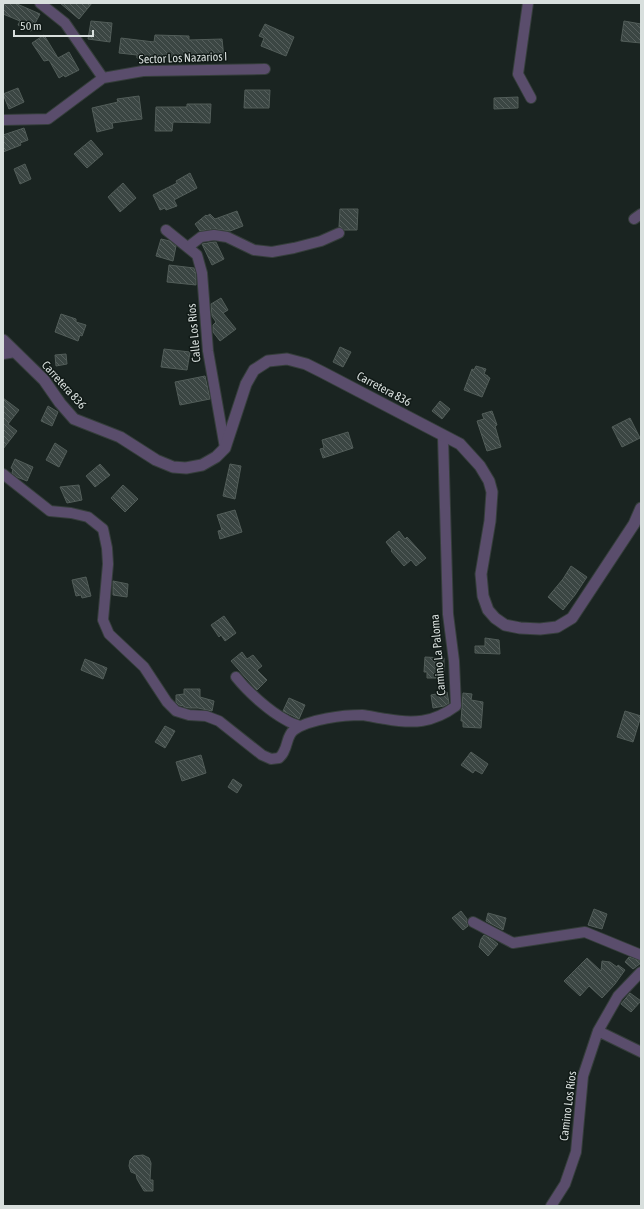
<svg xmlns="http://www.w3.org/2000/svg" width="644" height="1209" viewBox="0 0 644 1209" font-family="'Asap Condensed',sans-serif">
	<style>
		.building { fill: url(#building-back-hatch); stroke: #525d59 }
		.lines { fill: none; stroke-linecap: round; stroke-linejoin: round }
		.minor-casing { stroke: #353e3b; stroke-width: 12 }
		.tertiary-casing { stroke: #353e3b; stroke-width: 13 }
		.minor { stroke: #5a4d6c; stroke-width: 10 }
		.tertiary { stroke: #5a4d6c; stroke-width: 11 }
		.labels { text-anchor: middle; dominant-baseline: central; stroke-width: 3; stroke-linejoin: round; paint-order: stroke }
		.street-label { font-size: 12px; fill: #d8dfdd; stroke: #111a17 }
	</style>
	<defs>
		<pattern id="building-back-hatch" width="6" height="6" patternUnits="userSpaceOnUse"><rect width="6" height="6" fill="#3b4643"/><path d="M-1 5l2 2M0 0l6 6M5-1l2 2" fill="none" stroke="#57605e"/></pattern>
	</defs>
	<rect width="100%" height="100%" fill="#1a2421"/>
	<path class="building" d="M3 3H15L40 14 31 31 18 25 20 21 3 14Z
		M60 3H92L79 19Z
		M91 21 112 23 110 42 88 39Z
		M624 21 641 24V43L621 41Z
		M265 24 294 37 286 56 261 46 264 38 259 36Z
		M44 35 58 58 69 52 79 70 65 77 64 75 59 78 49 60 44 61 32 43Z
		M155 35 189 36V40L222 39 224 58 200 59 199 57H148V60L137 58V55L119 53 121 38 154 42Z
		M18 88 24 102 9 109 3 94Z
		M245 90H270L269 108H244Z
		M139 96 142 119 112 123 113 128 97 132 92 108 118 102 117 99Z
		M518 97V108L494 109V98Z
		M187 104H211L210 123 173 122 172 131H155L156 107H187Z
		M24 128 28 140 20 143 21 145 3 152V135Z
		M91 140 103 154 87 168 74 154Z
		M25 164 31 179 20 184 14 169Z
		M190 173 197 188 174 200 177 206 166 210 165 208 160 210 153 195 177 183 176 181Z
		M123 183 136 198 120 212 108 197Z
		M340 209H358L357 230H344L339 227Z
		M237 211 243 226 230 231 215 229 200 231 195 224 206 215 207 216 210 214 215 219Z
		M161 239 170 241 176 246 173 261 156 256Z
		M214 242H216L224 259 212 265 202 244Z
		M169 265 194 268 196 274V285L167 282Z
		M221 298 228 310 223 313 236 329 220 341 213 332V325L216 322 212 316 211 304Z
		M61 314 76 319V322L86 325 82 336 80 335 78 341 55 332Z
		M340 347 351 352 343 367 333 362Z
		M164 349 190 352 187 370 161 367Z
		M66 354 67 364 56 366 55 355Z
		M476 366 486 369 484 374 488 376V377L490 378 482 397 464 390 472 369 474 370Z
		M205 376 210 399 180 405 175 382Z
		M3 398 19 410 8 424 17 431 3 449Z
		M440 401 450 409 442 419 432 411Z
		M48 406 58 412 52 426 41 421Z
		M492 411 497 425 495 426 501 447 487 451 477 421 484 419 482 414Z
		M630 418 640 438 622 447 612 427Z
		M348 432 353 448 323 458 320 449 324 448 322 440Z
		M55 443 67 451 59 467 46 460Z
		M15 459 33 467 27 481 17 477 12 473 13 469 11 468Z
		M100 464 110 475 95 487 86 476Z
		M230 464 241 466 235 499 223 496Z
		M79 485 82 500 67 503 60 487Z
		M123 485 138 499 125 512 111 498Z
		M235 510 242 532 220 539 218 531 222 530 217 515Z
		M399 531 405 539 407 537 426 558 416 566 411 560 404 566 391 551 392 550 386 542Z
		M571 566 587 577 575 595 563 610 548 597 563 579Z
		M86 577 91 596 82 598 81 595 76 596 72 580Z
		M113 581 128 584 127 597 113 595Z
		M224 616 236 633 225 641 221 635 219 637 211 625Z
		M485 638 499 640 500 654 475 653V646H485Z
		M242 652 247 659 253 655 262 666 257 670 267 680 257 690 246 678 231 661Z
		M425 657 444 658V678H427V672H424Z
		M85 659 107 668 103 679 81 670Z
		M184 689H200V697L214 701 212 711 198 708H190L184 707V706L179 705 176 702V695L184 694Z
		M447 692 449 703 444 706 433 708 431 695Z
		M463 693 472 694 471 700 483 702 481 728 463 727V721H461Z
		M289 698 305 705 299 719 283 711Z
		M625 711 641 716 633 742 617 737Z
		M165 726 175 731 165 748 155 742Z
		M471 752 488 764 482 774 475 770 473 773 461 765Z
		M201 755 206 773 182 781 176 762Z
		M233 779 242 785 237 793 228 787Z
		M594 909 607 914 602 929 588 925Z
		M461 911 467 919V923L468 926 463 930 452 918Z
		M488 913 506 918 503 930 486 921Z
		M484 935 493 940 498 944 488 956 479 947 481 939Z
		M629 957 641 961V963L633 969 625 962Z
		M587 958 601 971 602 961 610 962 617 967 618 965 625 970 615 984 602 998 589 986 580 996 564 981Z
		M630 993 641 1001 631 1012 621 1004Z
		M143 1155 149 1158 151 1163 150 1180H153V1191H144L137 1179 136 1174 131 1172 129 1166 130 1160 134 1156Z"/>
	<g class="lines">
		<g class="minor-casing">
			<path id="minor" d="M40 3 65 23 103 78
				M528 3 518 74 531 98
				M3 120 48 119 103 78 143 71 265 69
				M634 219 641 214
				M166 230 197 255 202 273 208 351 225 448
				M188 247 201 237 214 235 227 237 254 250 272 252 294 248 321 241 339 233
				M3 354 15 352
				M3 474 50 511 71 513 88 517 103 529 107 548 108 564 103 620 109 634 144 667 167 702 176 711 189 715 206 716 219 721 262 755 271 759 279 758C281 756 283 754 284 751 288 744 287 735 294 730 309 719 344 715 362 715 370 716 378 718 386 719 413 724 433 723 456 706L454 661 448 614 443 436
				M236 677C248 692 269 711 286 720 290 723 295 724 300 726
				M473 922 513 943 585 932 641 955
				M598 1031 641 1052
				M551 1206 565 1184 576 1152 583 1076 598 1031 618 996 641 972"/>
		</g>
		<g class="tertiary-casing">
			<path id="tertiary" d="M3 340 44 380 60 403 74 419 120 437 156 460 173 467 186 468 202 465 216 457 225 448 246 384 254 370 268 361 287 359 306 364 322 372 460 444 480 466 489 481 492 492 490 521 481 574 483 596 488 610 495 618 505 625 520 628 540 629 557 627 572 618 634 524 641 508"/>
		</g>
		<use href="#minor" class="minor"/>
		<use href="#tertiary" class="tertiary"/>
	</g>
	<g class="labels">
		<g class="street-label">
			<text transform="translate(183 58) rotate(-2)">Sector Los Nazarios I</text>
			<text transform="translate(194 333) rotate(-95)">Calle Los Ríos</text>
			<text transform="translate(64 385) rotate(48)">Carretera 836</text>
			<text transform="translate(384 389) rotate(28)">Carretera 836</text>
			<text transform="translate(438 655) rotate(-95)">Camino La Paloma</text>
			<text transform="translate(568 1106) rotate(-83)">Camino Los Ríos</text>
		</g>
	</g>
	<rect width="644" height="1209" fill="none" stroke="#d8dfdd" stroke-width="8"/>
	<path d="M14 30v6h79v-6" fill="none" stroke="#d8dfdd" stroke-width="2"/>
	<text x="20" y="30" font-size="12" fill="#d8dfdd" stroke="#111a17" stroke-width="3" paint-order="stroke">50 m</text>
</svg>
